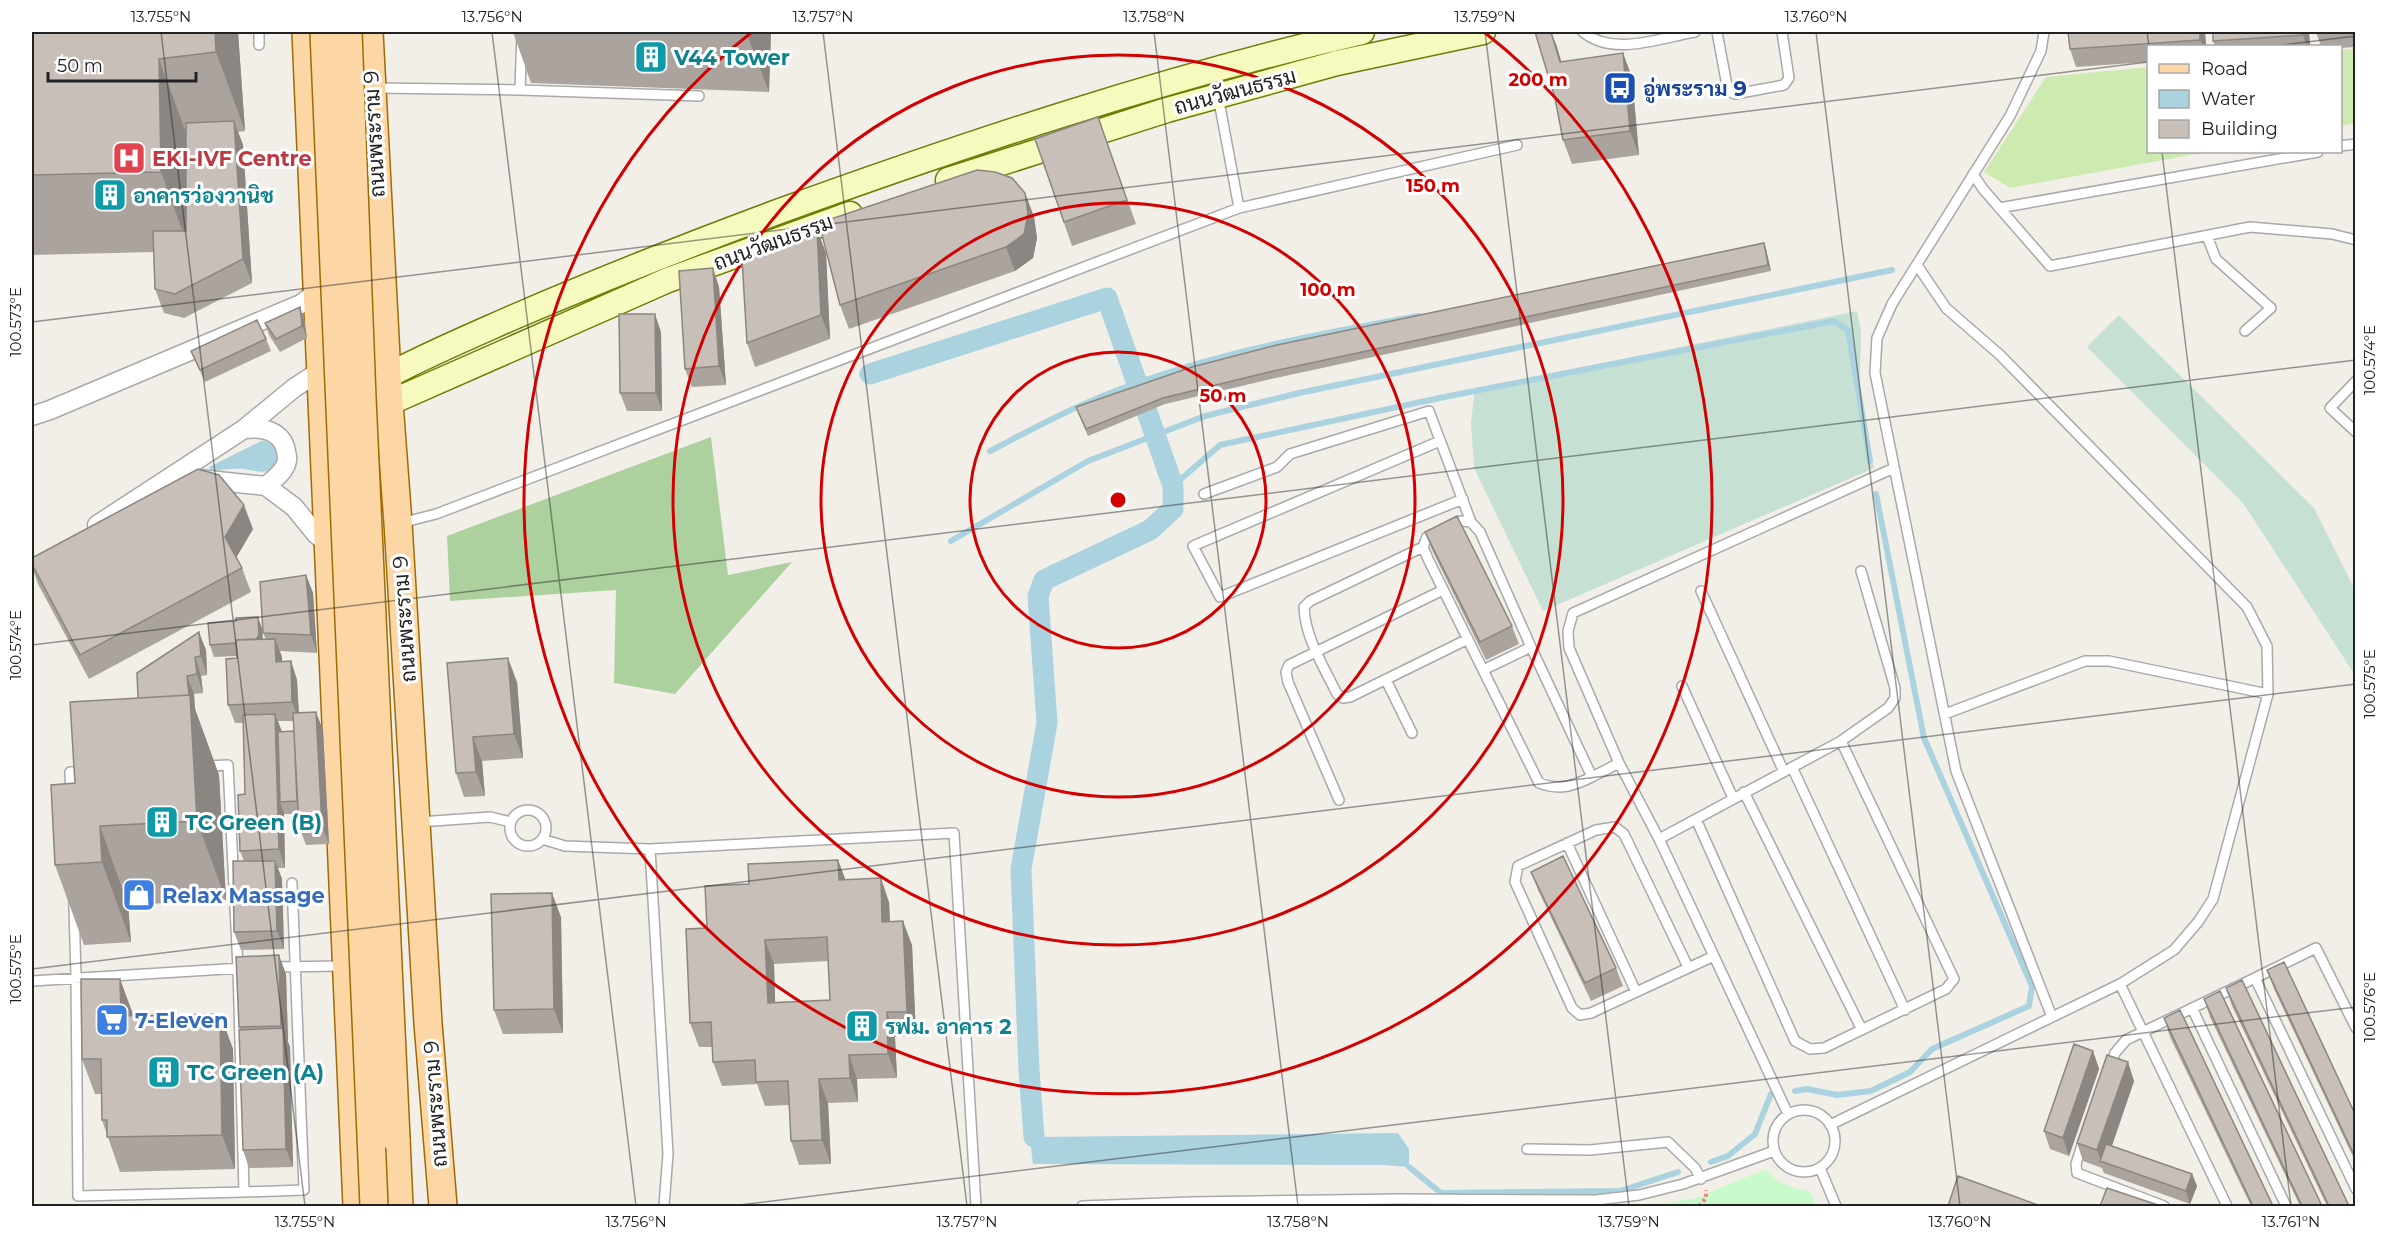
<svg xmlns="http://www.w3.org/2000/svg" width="2387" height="1238" viewBox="0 0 2387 1238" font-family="Montserrat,Sarabun,sans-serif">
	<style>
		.grass { fill: #cdebb0 }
		.forest { fill: #add19e }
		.wetland { fill: #c6e0d4 }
		.park { fill: #c8facc }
		.water { fill: #aad3df }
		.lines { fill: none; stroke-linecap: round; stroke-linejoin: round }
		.stream { stroke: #aad3df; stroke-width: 6 }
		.canal { stroke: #aad3df; stroke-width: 21 }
		.lane-casing { stroke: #a9a9a9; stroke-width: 12 }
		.street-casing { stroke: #a9a9a9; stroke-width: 21 }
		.secondary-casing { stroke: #707d05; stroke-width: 27 }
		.primary-casing { stroke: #a06b00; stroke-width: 30 }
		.path { stroke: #fa8072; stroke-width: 4; stroke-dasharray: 3 3; stroke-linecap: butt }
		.lane { stroke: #fff; stroke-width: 9 }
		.street { stroke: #fff; stroke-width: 18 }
		.secondary { stroke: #f7fabf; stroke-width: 24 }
		.primary { stroke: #fcd6a4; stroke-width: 27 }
		.primary-bridge-casing { stroke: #a06b00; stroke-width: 30; stroke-linecap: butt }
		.primary-bridge { stroke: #fcd6a4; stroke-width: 27 }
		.wall { fill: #aba49e; fill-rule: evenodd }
		.shaded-wall { fill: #8b8681 }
		.building { fill: #c7bfb8; stroke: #8b8681; stroke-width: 1.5; fill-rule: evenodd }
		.ticks { fill: none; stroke: #222; stroke-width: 1.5; stroke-opacity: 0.45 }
		.ring { fill: none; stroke: #d40000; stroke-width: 3 }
		.labels { text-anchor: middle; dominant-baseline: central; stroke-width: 6; stroke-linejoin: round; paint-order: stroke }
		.culture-label { font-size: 21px; font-weight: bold; fill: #0d838f; stroke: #fff; text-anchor: start }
		.transit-label { font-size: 21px; font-weight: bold; fill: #164399; stroke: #fff; text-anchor: start }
		.street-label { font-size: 21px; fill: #222; stroke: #fff }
		.health-label { font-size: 21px; font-weight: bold; fill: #be3a42; stroke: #fff; text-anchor: start }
		.shop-label { font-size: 21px; font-weight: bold; fill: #366cbe; stroke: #fff; text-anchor: start }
		.centre { fill: #d40000; stroke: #fff; stroke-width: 3 }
		.ring-label { font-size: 18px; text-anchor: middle; font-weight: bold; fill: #d40000; stroke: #fff; stroke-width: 6; stroke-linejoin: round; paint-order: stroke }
		.neatline { fill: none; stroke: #222; stroke-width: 2 }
		.ticks-label { font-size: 15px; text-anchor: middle; fill: #222 }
	</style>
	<rect width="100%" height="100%" fill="#f2efe9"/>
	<path class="grass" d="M2355 49V123L2341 126V50Z
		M2148 67V152H2207L2010 188 1984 172 2046 77Z"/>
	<path class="forest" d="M711 437 728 575 792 562 675 694 614 683 616 590 450 601 447 536Z"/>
	<path class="wetland" d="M1857 311 1861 331 1859 408 1874 468 1543 611 1474 468 1471 423 1475 389Z
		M2119 315 2314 508 2355 590V675L2243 503 2087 347Z"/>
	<path class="park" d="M1766 1169C1779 1185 1791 1188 1810 1191L1816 1206H1650L1696 1198Z"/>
	<path class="water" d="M261 441C281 441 286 465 268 471 260 473 252 470 244 469 233 468 222 470 211 471L209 467Z
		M1398 1133 1409 1149V1167L1383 1165 1033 1164 1031 1148 1034 1137Z"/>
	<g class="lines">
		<path class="stream" d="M990 451C1021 435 1052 418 1084 404 1190 358 1305 336 1419 316
			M1173 486 1220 445 1449 396 1834 321 1848 330 1870 461
			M951 541 1088 461 1205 416 1299 393 1892 270
			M1795 1091 1807 1089 1837 1095 1871 1091 1910 1072 1932 1049 2029 1006 2032 986 1924 738 1876 494
			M1711 1162 1728 1156 1755 1134 1771 1094
			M1409 1167 1441 1193 1620 1191 1678 1172"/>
		<path class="canal" d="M870 374 1107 298 1173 486V509L1150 530 1044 580 1038 596 1047 723 1021 869 1029 1070 1034 1137"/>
		<g class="lane-casing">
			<path id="lane" d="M259 32V45
				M1583 32C1614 57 1659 38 1695 32
				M1717 32 1728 91 1735 94 1784 85 1789 78 1782 32
				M2044 32 2041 51 2010 116 1892 304 1877 338 1875 373 1956 771 2052 1017
				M374 88 520 90 522 32
				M520 90 699 96
				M2340 146 2356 144
				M1973 174 1983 189 2050 266 2250 227 2332 234 2356 240
				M1239 208 1517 145
				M1999 208 2318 152
				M2207 236 2216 259 2271 308 2245 331
				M2356 381 2330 408 2356 432
				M1440 441 1193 546 1220 597 1463 499
				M1204 494 1277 467 1290 454 1429 411 1471 522
				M401 523 436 514 1239 208 1218 96
				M1451 525 1461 521 1471 522 1480 532 1531 647 1592 777 1619 763
				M1436 533 1427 537 1423 547 1428 559 1539 783C1560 791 1573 786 1592 777
				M1423 547 1310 601 1304 607C1305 638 1324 667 1337 694L1343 698 1350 697 1468 639
				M1701 591 1784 772
				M1483 670 1531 647
				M1386 680 1412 733
				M1682 686 1733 798
				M1945 714 2085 661H2109L2268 694
				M228 765 238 968 244 1192 78 1196 76 976 70 772Z
				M1792 767 1905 1010
				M1744 792 1862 1030
				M1339 800 1288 682 1286 672 1289 665 1443 590
				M510 828a18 18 0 1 1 36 0a18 18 0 1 1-36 0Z
				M1696 819 1795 1041 1810 1049 1824 1048 1946 989 1954 979 1841 741
				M419 822 490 817 511 822
				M542 839 565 846 650 849
				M1659 839 1841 741 1888 708 1895 698V688L1861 571
				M1567 843 1636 992
				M270 967 344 966
				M1688 967 1624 834 1615 827 1596 830 1518 866 1515 882 1572 1008 1580 1015 1591 1013 1714 956
				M2255 978 2316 948 2356 1028
				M32 981 242 968
				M2120 984 2227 1206
				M2192 1008 2286 1206
				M2110 1067 2115 1053 2126 1040 2255 978 2356 1189
				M1773 1141a31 31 0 1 1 62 0a31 31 0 1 1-62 0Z
				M1788 1114 1659 839 1619 763 1569 648 1568 631 1573 613 1894 468
				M1830 1125 2120 984 2174 950 2198 922 2213 899 2268 694 2267 646 2247 607 2000 355 1946 308 1917 265
				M2083 1142 2076 1164 2077 1173 2164 1206
				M1527 1149 1590 1150 1668 1142 1695 1168 1701 1179
				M1820 1168 1836 1206
				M244 1192 304 1190 292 883
				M664 1206 668 1154 650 849 954 833 976 1206
				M1082 1206 1192 1202 1399 1199 1596 1200 1639 1195 1683 1184 1774 1151"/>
		</g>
		<g class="street-casing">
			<path id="street" d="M32 416 50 410 301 304 317 292
				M244 429C261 427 282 430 286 451 286 454 288 457 287 460 286 471 274 479 266 486
				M199 479 266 486 294 507 316 534 327 543
				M97 525 244 429 294 388 320 371"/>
		</g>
		<g class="secondary-casing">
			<path id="secondary" d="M948 180 1167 110 1337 63 1483 32
				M387 376C428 354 471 336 514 317 602 279 691 244 780 211 971 142 1164 78 1362 32
				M389 403 668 280 850 214"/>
		</g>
		<g class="primary-casing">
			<path id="primary" d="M306 32 357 1206
				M369 32 387 376 398 523 428 1023 443 1206
				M396 1139 399 1206"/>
		</g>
		<path class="path" d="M1699 1206 1706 1198V1190"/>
		<use href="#lane" class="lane"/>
		<use href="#street" class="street"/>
		<use href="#secondary" class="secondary"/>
		<use href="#primary" class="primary"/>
		<g class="primary-bridge-casing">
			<path id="primary-bridge" d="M324 32 374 1206
				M348 32 362 398 396 1139"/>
		</g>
		<use href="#primary-bridge" class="primary-bridge"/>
	</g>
	<path class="wall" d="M32 32H238L245 131 238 132 243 145 252 283 184 318 164 313 155 289 154 252 32 255Z
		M513 32H771L769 92 531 83Z
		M2205 32 2206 46H2148V62L2076 67 2070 49Z
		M2309 32 2310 46H2215L2213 41Z
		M2316 32H2355V47L2340 48V46H2321Z
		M1556 44 1561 62 1632 77 1639 155 1572 164 1563 140Z
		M1098 117 1136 224 1072 246 1035 139Z
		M1025 193 1034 217 1037 238 1033 258 1015 271 849 329 840 305Z
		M1764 243 1766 249 1771 271 1271 379 1165 404 1088 436 1078 413Z
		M826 253 830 339 755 367 747 343Z
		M719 287 726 385 692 387 685 369Z
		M304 319 307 338 280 352 269 335 265 323Z
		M661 332 662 411H627L620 393Z
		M266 339 271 351 205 382 191 351Z
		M253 529 236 558 242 568 251 592 89 679 38 584 32 567V558Z
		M1425 532 1512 626 1519 644 1486 660 1432 550Z
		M306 575 313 593 317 653 280 651 282 657V662L291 661 297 680 299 712 323 730 329 844 306 845 299 827 298 814H284V813L285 868H278L282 879 284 949 241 950 234 932 244 861 240 851 245 794 243 723H235L228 705 237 656 214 657 210 645 236 621 258 617 262 629 263 639H266L263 633ZM278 721H293L294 731 282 732Z
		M206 650 207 675 201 676 203 693 194 694 195 709 219 775 226 900 128 905 131 942 84 945 55 865 75 783 138 698 137 673Z
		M447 663 517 682 523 758 482 761 485 796 464 797 456 773Z
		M838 860 845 879 889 902 890 921 912 945 916 1036 895 1037 897 1078 857 1079 858 1102 828 1103 831 1164 799 1165 791 1141 789 1105 765 1106 757 1084 722 1086 713 1062V1047H699L690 1023 707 928 749 884ZM828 961 830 1000 775 1002 774 964Z
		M1531 872 1616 968 1623 986 1591 1001 1538 890Z
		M561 917 563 1033 503 1034 494 1010Z
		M2267 970 2355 1114V1161L2274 989Z
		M286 974 288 1042 290 1047 293 1167 249 1168 243 1150 239 1027Z
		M120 979 133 1016 220 1014 233 1049 235 1169 120 1172 102 1120V1094H95L82 1059Z
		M2226 988 2349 1206H2327L2232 1006Z
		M2204 999 2322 1206H2300L2210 1017Z
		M2164 1018 2273 1206H2251L2170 1037Z
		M2093 1051 2099 1069 2069 1156 2050 1149 2044 1131Z
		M2134 1081 2112 1146 2192 1174 2197 1186 2190 1204 2104 1173 2102 1168 2083 1161 2077 1143Z"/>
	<path class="shaded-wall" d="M215 32H238L245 131 216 52Z
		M746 32H771L769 92Z
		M1551 32 1556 44 1569 86 1560 62Z
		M2200 32H2205L2206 46H2203L2200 40Z
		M2303 32H2309L2310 46H2307L2303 35Z
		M1623 53 1632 77 1639 155 1630 131Z
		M159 59 188 138 190 252 161 172Z
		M234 121 243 145 252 283 243 259Z
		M1025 193 1034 217 1037 238 1033 258 1015 271 1006 247Z
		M817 229 826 253 830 339 821 315Z
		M1764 243 1766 249 1771 271 1768 265Z
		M713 268 719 287 726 385 719 366Z
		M300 307 304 319 307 338 302 326Z
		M655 314 661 332 662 411 656 393Z
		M244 505 253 529 234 561 225 537Z
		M306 575 313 593 317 653 311 635Z
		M258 617 262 629 263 648 254 642Z
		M199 632 206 650 207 675 201 656Z
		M275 639 282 657 283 680 276 662Z
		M195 657 201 676 203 693 197 674Z
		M508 658 517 682 523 758 514 734Z
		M291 661 297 680 299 720 292 702Z
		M187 676 194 694 195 709 219 775 226 900 197 821Z
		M316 712 323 730 329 844 322 826Z
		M275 714 282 732 280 802 284 813 285 868 279 849Z
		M473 737 482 761 485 796 476 772Z
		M100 826 128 905 131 942 102 862Z
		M838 860 847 884 839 880Z
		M275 861 282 879 284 949 277 931Z
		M881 878 889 902 891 946 882 922Z
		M552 893 561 917 563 1033 554 1009Z
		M903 921 912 945 916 1036 907 1012Z
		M765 940 774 964 776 1027 768 1003Z
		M279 955 286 974 288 1042 290 1047 293 1167 286 1149 283 1030 281 1026Z
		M120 979 133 1014 134 1051 121 1016Z
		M887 1012 895 1037 897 1078 888 1054Z
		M220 1014 233 1049 235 1169 222 1135Z
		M2093 1051 2099 1069 2069 1156 2063 1138Z
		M849 1055 857 1079 858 1102 850 1078Z
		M2128 1062 2134 1081 2106 1163 2101 1161 2097 1150Z
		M819 1079 828 1103 831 1164 822 1140Z
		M2192 1174 2197 1186 2190 1204 2186 1191Z"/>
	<path class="building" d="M32 32H215L216 52 159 59 161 172 32 175Z
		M1535 32H1551L1560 62 1623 53 1630 131 1563 140 1555 98Z
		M2068 32H2200V40L2070 49Z
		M2213 32H2303V35L2213 41Z
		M1098 117 1127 200 1064 222 1035 139Z
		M234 121 243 259 175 294 155 289 153 231H186V123Z
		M977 170 995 172 1012 178 1025 193 1028 214 1024 234 1006 247 840 305 819 223Z
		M817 229 821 315 747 343 742 259Z
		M1764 243 1768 265 1269 372 1163 398 1086 429 1076 407 1192 367 1277 345Z
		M713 268 719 366 685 369 679 271Z
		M300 307 302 326 276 339 265 323Z
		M619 314H655L656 393H620Z
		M257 320 266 339 200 370 191 351Z
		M198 469 219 475 244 505 225 537 242 568 80 655 32 564V558Z
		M1457 516 1512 626 1480 642 1425 532Z
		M306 575 311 635 263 633 260 582Z
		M258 617 259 635 256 639 236 640V643L210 645 208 623 236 621V618Z
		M199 632 201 656 195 657 197 674 187 676 189 695 138 698 137 673Z
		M275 639 276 662 291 661 292 702 228 705 226 659 237 658 236 640Z
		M508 658 514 734 473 737 476 772 456 773 447 663Z
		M190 695 197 821 100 826 102 862 55 865 51 785 75 783 70 702Z
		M316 712 322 826 299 827 293 713Z
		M275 714 279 849 240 851 238 795 245 794 243 715Z
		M294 731 297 801 280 802 278 732Z
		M1563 856 1616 968 1585 983 1531 872Z
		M838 860 839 880 881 878 882 922 903 921 907 1012H887L888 1054 849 1055 850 1078 819 1079 822 1140 791 1141 788 1081 756 1082 755 1060 713 1062 711 1022 690 1023 686 929 707 928 705 886 749 884 748 864ZM827 937 830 1000 768 1003 765 940Z
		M233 861H275L277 931 234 932Z
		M552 893 554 1009 494 1010 491 894Z
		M279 955 281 1026 239 1027 236 957Z
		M2284 962 2355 1114V1157L2267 970Z
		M81 979H120L121 1016 220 1014 222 1135 107 1137V1120H102L101 1059H82Z
		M2242 980 2349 1206H2329L2226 988Z
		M2220 991 2322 1206H2302L2204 999Z
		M2180 1010 2273 1206H2253L2164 1018Z
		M283 1028 286 1149 243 1150 239 1030Z
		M2074 1044 2093 1051 2063 1138 2044 1131Z
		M2107 1055 2128 1062 2097 1150 2077 1143Z
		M2106 1144 2192 1174 2186 1191 2100 1161Z
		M1958 1176 2038 1205 2037 1206H1948Z
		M2107 1188 2161 1206H2100Z"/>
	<path class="ticks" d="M161 32 305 1206M492 32 636 1206M823 32 967 1206M1154 32 1298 1206M1485 32 1629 1206M1816 32 1960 1206M2147 32 2149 46M2273 46 2356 36M2162 152 2291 1206M32 322 2148 62M32 645 2356 360M32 969 2356 684M731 1206 2356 1007"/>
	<g class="ring">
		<circle cx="1118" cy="500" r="148"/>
		<circle cx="1118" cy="500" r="297"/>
		<circle cx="1118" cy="500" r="445"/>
		<path d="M1484 32A594 594 0 1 1 752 32"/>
	</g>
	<defs>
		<g id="building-square" transform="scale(1.725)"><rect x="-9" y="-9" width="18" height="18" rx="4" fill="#0f9aa8" stroke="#fff"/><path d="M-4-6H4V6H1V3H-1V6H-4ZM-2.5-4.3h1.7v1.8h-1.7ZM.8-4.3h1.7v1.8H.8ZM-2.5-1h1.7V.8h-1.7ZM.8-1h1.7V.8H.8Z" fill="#fff"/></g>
		<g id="bus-square" transform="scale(1.725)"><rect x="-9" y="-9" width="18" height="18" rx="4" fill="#1a4fb4" stroke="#fff"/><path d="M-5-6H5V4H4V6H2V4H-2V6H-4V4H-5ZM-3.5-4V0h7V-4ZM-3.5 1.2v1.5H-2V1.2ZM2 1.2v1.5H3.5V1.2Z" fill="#fff"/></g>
		<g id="hospital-square" transform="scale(1.725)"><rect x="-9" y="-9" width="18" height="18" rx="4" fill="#e0444e" stroke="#fff"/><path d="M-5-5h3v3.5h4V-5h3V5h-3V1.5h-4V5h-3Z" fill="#fff"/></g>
		<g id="shop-square" transform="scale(1.725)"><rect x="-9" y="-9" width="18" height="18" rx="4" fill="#3f7fe0" stroke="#fff"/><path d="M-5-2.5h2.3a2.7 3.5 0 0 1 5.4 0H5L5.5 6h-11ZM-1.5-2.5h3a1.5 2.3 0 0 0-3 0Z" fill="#fff"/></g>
		<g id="supermarket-square" transform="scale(1.725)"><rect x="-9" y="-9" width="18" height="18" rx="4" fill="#3f7fe0" stroke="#fff"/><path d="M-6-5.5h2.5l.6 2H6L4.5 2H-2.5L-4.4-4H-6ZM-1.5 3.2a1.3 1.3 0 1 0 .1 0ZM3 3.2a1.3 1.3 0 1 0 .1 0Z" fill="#fff"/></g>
	</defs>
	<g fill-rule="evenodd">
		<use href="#building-square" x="651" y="57"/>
		<use href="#bus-square" x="1620" y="88"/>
		<use href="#hospital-square" x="129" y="158"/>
		<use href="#building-square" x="110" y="195"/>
		<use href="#building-square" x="162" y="822"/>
		<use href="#shop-square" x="139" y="895"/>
		<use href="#supermarket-square" x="112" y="1020"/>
		<use href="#building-square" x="862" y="1026"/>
		<use href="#building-square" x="164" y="1072"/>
	</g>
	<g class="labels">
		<g class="culture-label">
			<text x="674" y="57">V44 Tower</text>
			<text x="133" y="195">อาคารว่องวานิช</text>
			<text x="185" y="822">TC Green (B)</text>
			<text x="885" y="1026">รฟม. อาคาร 2</text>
			<text x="187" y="1072">TC Green (A)</text>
		</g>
		<g class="transit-label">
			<text x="1643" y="88">อู่พระราม 9</text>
		</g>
		<g class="street-label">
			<text transform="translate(1235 91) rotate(-15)">ถนนวัฒนธรรม</text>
			<text transform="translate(374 134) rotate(-93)">ถนนพระราม 9</text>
			<text transform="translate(773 242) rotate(-20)">ถนนวัฒนธรรม</text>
			<text transform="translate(404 619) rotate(-94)">ถนนพระราม 9</text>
			<text transform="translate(435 1104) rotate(-94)">ถนนพระราม 9</text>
		</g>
		<g class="health-label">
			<text x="152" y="158">EKI-IVF Centre</text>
		</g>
		<g class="shop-label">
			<text x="162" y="895">Relax Massage</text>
			<text x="135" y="1020">7-Eleven</text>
		</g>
	</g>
	<circle cx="1118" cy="500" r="9" class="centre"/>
	<g class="ring-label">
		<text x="1538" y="86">200 m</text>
		<text x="1433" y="192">150 m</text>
		<text x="1328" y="296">100 m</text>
		<text x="1223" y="402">50 m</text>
	</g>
	<rect width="2387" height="1238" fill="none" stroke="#ffffff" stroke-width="66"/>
	<rect x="2147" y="45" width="195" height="108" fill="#ffffff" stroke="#a7a7a7" stroke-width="1.5"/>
	<rect x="2159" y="64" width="30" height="9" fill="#fcd6a4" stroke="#a7a7a7" stroke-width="1.5"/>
	<text x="2201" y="75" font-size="18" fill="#222222">Road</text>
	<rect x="2159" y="90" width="30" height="18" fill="#aad3df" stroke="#a7a7a7" stroke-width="1.5"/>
	<text x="2201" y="105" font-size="18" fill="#222222">Water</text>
	<rect x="2159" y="120" width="30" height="18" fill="#c7bfb8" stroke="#a7a7a7" stroke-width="1.5"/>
	<text x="2201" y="135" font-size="18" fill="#222222">Building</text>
	<path d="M48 72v9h148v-9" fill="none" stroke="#222222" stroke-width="3"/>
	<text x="57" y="72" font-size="18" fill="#222222" stroke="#ffffff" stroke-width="4.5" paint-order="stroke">50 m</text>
	<rect x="33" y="33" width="2321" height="1172" class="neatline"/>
	<g class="ticks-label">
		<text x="161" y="22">13.755°N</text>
		<text x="492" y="22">13.756°N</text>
		<text x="823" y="22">13.757°N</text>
		<text x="1154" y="22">13.758°N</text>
		<text x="1485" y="22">13.759°N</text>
		<text x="1816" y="22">13.760°N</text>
		<text transform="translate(16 322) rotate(-90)" y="5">100.573°E</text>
		<text transform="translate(2370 360) rotate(-90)" y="5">100.574°E</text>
		<text transform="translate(16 645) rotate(-90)" y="5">100.574°E</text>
		<text transform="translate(2370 684) rotate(-90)" y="5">100.575°E</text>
		<text transform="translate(16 969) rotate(-90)" y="5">100.575°E</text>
		<text transform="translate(2370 1007) rotate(-90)" y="5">100.576°E</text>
		<text x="305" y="1227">13.755°N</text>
		<text x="636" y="1227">13.756°N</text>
		<text x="967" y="1227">13.757°N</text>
		<text x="1298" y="1227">13.758°N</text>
		<text x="1629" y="1227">13.759°N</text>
		<text x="1960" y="1227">13.760°N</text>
		<text x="2291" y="1227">13.761°N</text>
	</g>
</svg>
